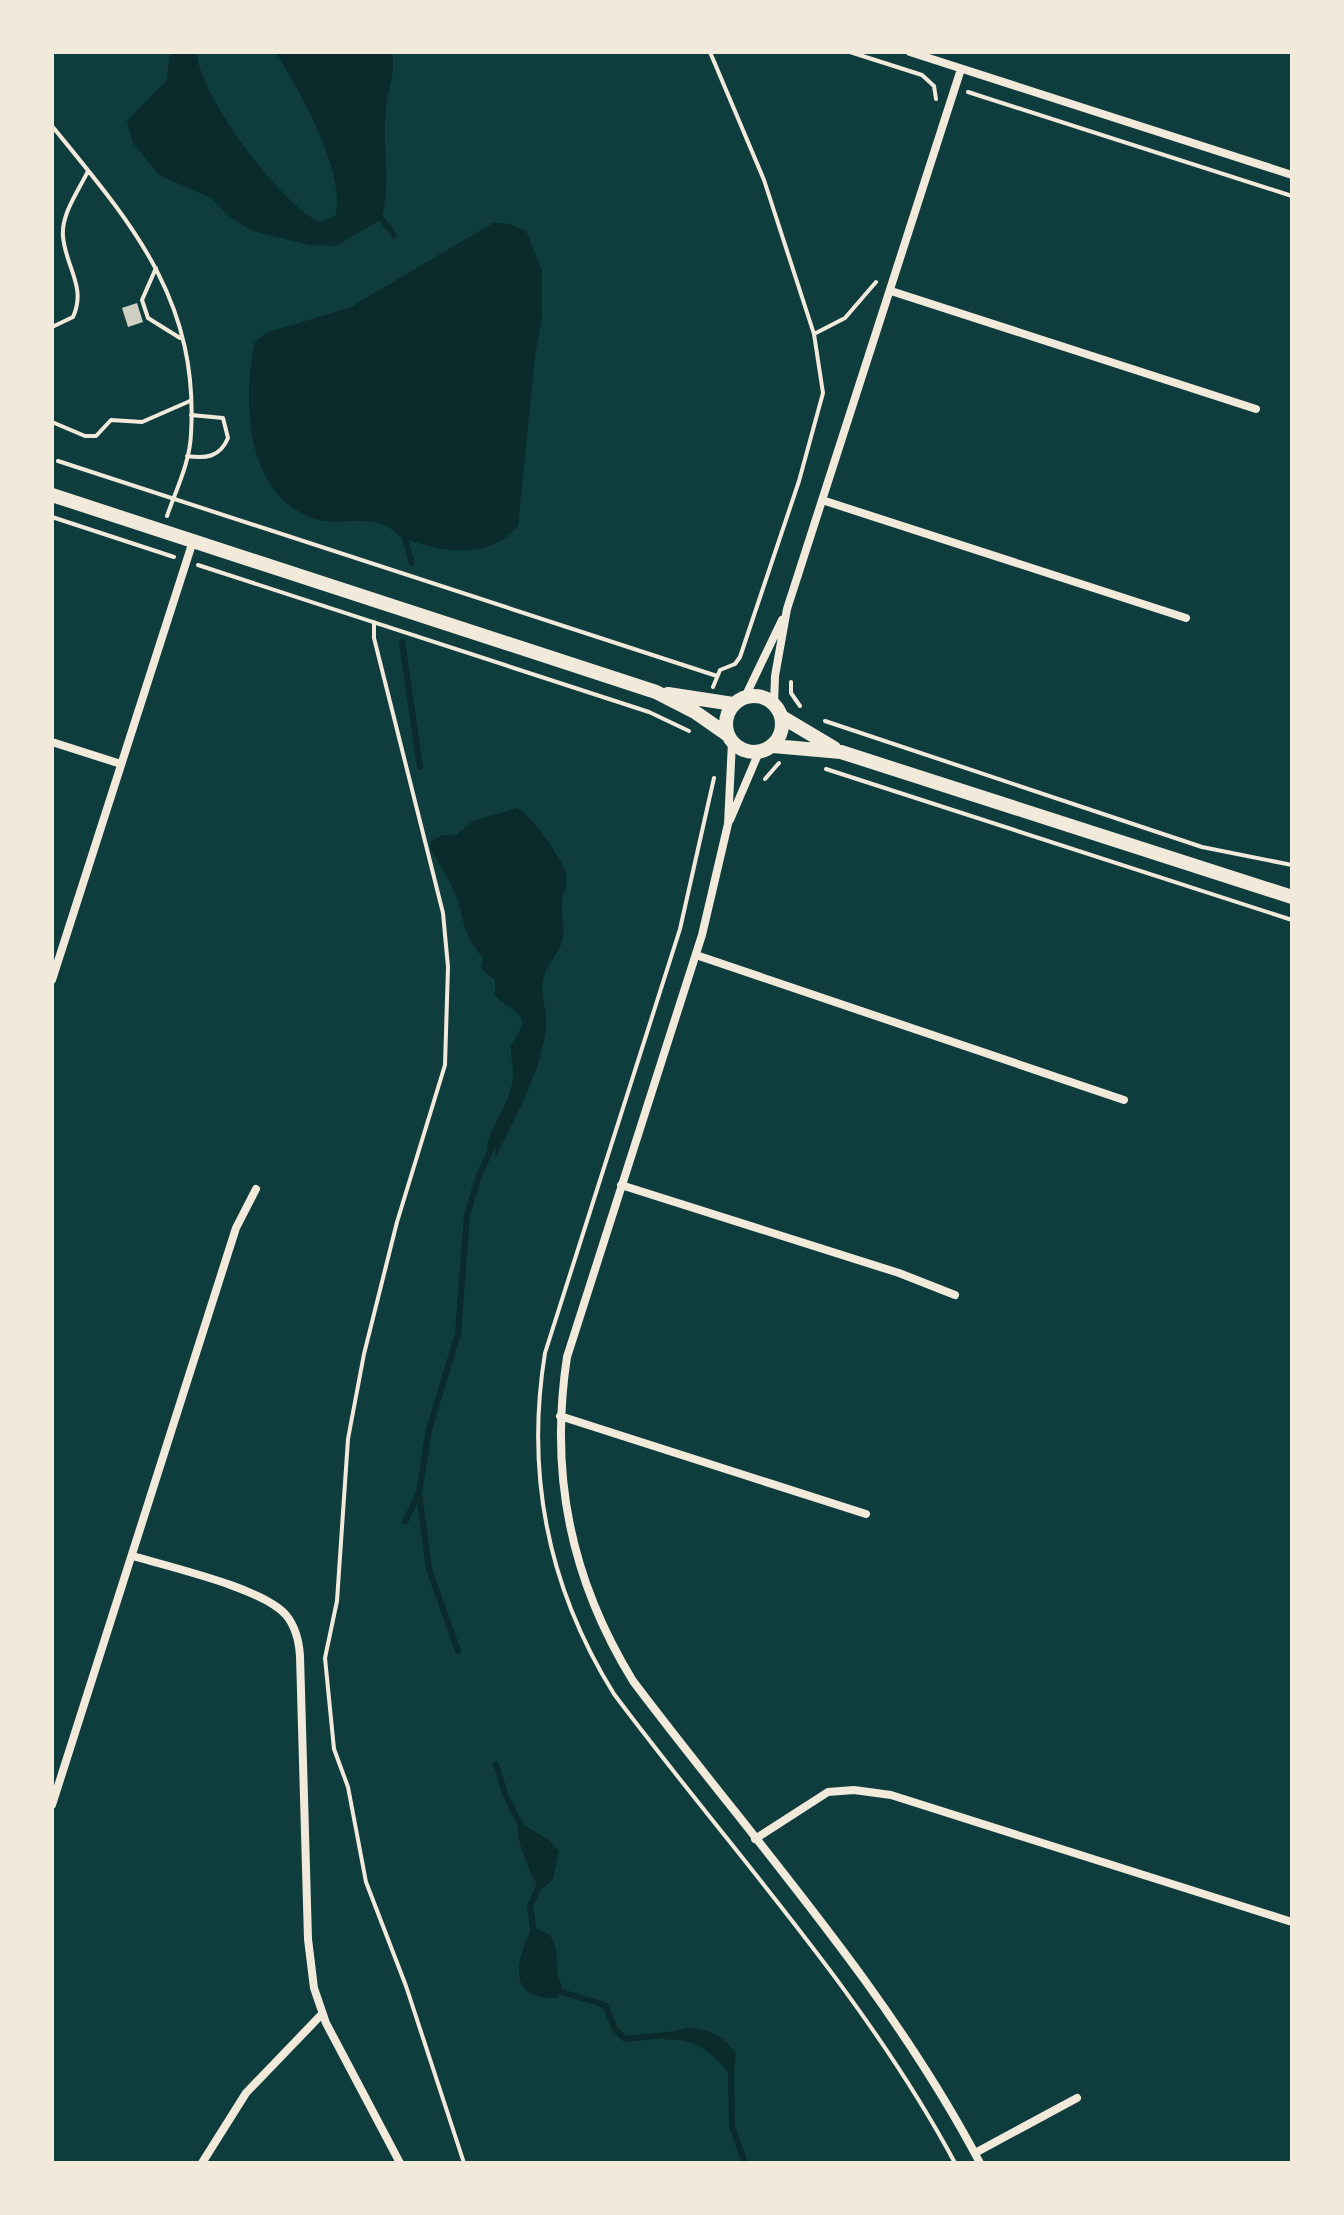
<svg xmlns="http://www.w3.org/2000/svg" width="1344" height="2215" viewBox="0 0 1344 2215" font-family="'Noto Sans',sans-serif">
	<style>
		.water { fill: #0a2a2b }
		.lines { fill: none; stroke-linecap: round; stroke-linejoin: round }
		.stream { stroke: #0a2a2b; stroke-width: 6 }
		.building { fill: #cfcfc3 }
		.path { stroke: #f1e9da; stroke-width: 4 }
		.minor { stroke: #f1e9da; stroke-width: 8 }
		.secondary { stroke: #f1e9da; stroke-width: 14 }
	</style>
	<rect width="100%" height="100%" fill="#0f3d3e"/>
	<path class="water" d="M170 52H197C196 91 285 211 321 222L336 215C344 166 300 94 276 52H392C396 71 388 89 386 108 382 146 391 181 382 219L336 246 310 245 252 231 229 216 211 198 159 175 133 143 127 121 167 80Z
		M493 223 510 224 526 231 542 270V315L535 356 518 526C489 560 445 553 406 539 398 537 393 529 386 526 366 516 339 525 319 520 245 500 242 402 255 342L268 332 349 308Z
		M517 808C533 816 557 853 565 870 570 881 562 894 562 906 561 918 566 930 562 942 558 956 545 965 543 980 540 996 548 1012 546 1028 540 1075 515 1117 495 1159L496 1140 486 1150C490 1126 507 1108 512 1084 515 1071 510 1058 511 1045 534 1013 517 1016 495 996V980L481 969 483 958C460 931 466 920 454 891 447 875 437 862 430 847L431 842 442 835H456L473 821Z
		M524 1825 550 1841 559 1851 553 1880 542 1889C532 1882 517 1842 518 1829Z
		M532 1927C537 1930 545 1931 549 1935 562 1946 552 1972 562 1985L557 1998C503 1999 518 1958 532 1927Z
		M688 2028C709 2029 723 2036 736 2053L733 2077C712 2054 698 2037 664 2040L678 2030Z"/>
	<g class="lines">
		<path class="stream" d="M377 213 394 235
			M403 532 412 563
			M402 642 420 767
			M405 1522 419 1493
			M458 1651 429 1569 419 1493 429 1429 458 1334 467 1215 480 1173 499 1133
			M496 1764 505 1794 524 1832
			M534 1934 530 1906 542 1880
			M555 1990 605 2005 615 2029 625 2039 676 2034
			M731 2070 732 2126 745 2163"/>
	</g>
	<path class="building" d="M137 303 143 322 128 327 122 308Z"/>
	<g class="lines">
		<path class="path" d="M710 52 764 180 814 334 823 393 799 481 740 657 735 664 720 670 713 687
			M850 52 922 75 934 86 936 99
			M968 92 1292 196
			M52 126C131 223 199 299 191 434 190 462 176 490 167 516
			M156 268 142 300 148 318 180 338
			M52 327 73 317C87 287 65 266 63 236 61 214 79 190 88 171
			M814 334 845 318 876 282
			M52 422 85 436H96L111 420 142 422 190 401
			M187 456C206 459 220 457 228 438L223 418 191 415
			M58 461 717 676
			M52 517 174 557
			M198 565 649 712 689 731
			M374 622V638L443 913 448 967 445 1065 397 1222 364 1354 348 1439 337 1601 325 1658 334 1749 348 1787 366 1882 406 1986 464 2163
			M791 682V693L800 706
			M825 721 1202 847 1292 865
			M826 769 1292 920
			M714 778 680 929 545 1353C525 1476 548 1588 614 1694 729 1848 864 1993 955 2163
			M765 779 779 763"/>
		<path class="minor" d="M910 52 1292 175
			M891 291 1256 409
			M822 500 1186 618
			M745 697 782 620
			M774 704 775 676 787 609 961 69
			M52 742 121 764
			M732 742 728 824 702 935 567 1357C549 1475 571 1580 633 1681 752 1839 888 1988 980 2163
			M730 820 759 752
			M696 955 1124 1100
			M52 980 193 541
			M621 1185 899 1273 955 1295
			M560 1416 866 1514
			M133 1556C169 1567 263 1588 286 1615 296 1627 299 1641 300 1656L308 1939 314 1988 326 2023 400 2163
			M52 1805 236 1228 256 1189
			M755 1839 828 1792 854 1790 891 1795 1292 1922
			M975 2153 1077 2098
			M202 2163 246 2093 322 2014"/>
		<path class="secondary" d="M52 495 656 692 695 712 728 735
			M668 694 733 704
			M726 724a28 28 0 1 1 56 0a28 28 0 1 1-56 0Z
			M782 717 834 748
			M773 746 841 752 1292 897"/>
	</g>
	<rect width="1344" height="2215" fill="none" stroke="#f1e9da" stroke-width="108"/>
</svg>
